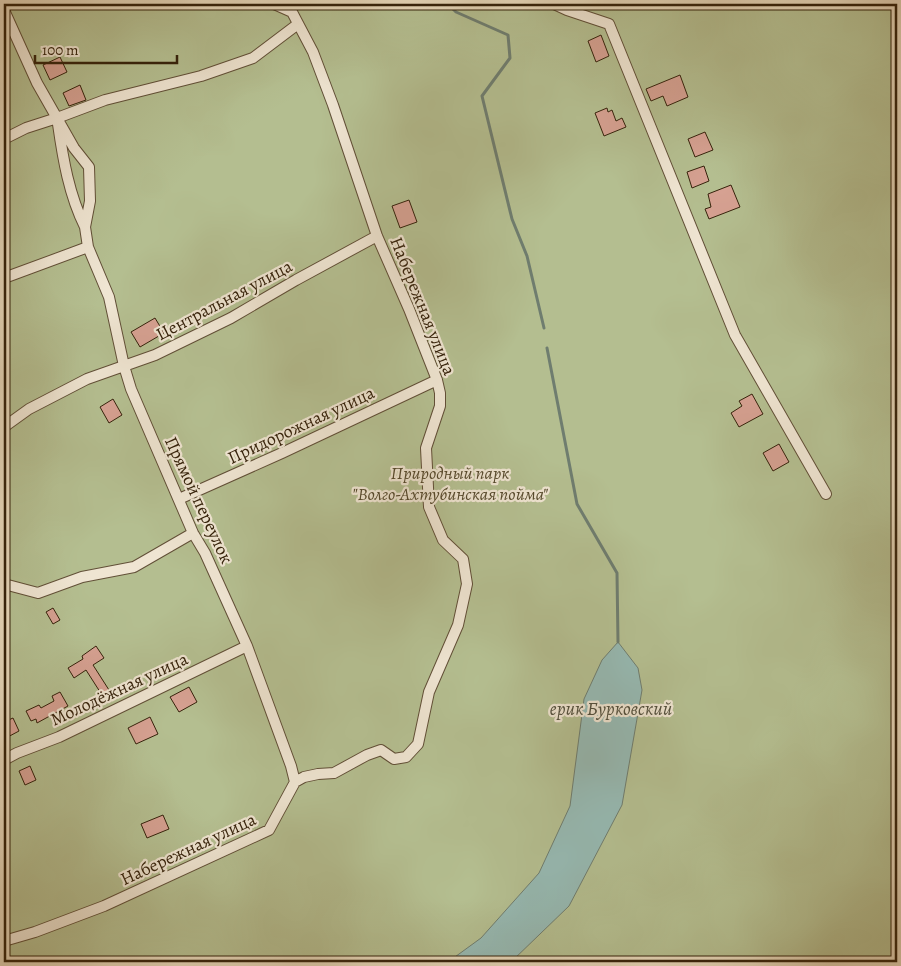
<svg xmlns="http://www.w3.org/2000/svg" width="901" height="966" viewBox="0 0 901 966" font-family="Alegreya,serif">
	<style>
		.green { fill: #b4be90; stroke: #74704e }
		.water { fill: #96b9b2; stroke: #6f7d6f }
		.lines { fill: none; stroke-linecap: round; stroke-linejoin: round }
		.stream { stroke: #6f7d6f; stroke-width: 3 }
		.building { fill: #d6a192; stroke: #35220b }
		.minor-casing { stroke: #614f37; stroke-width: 12 }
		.minor { stroke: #efe5d2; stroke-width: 10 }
		.labels { text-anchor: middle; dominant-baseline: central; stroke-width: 4.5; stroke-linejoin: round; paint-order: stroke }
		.street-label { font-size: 18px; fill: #35220b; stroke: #efe5d2 }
		.park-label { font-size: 18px; font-style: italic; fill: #55492c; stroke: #efe5d2 }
		.water-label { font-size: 19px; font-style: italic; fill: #524f3d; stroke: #efe5d2 }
	</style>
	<rect width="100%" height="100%" fill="#e6d7ba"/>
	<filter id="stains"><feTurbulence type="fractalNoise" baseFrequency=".004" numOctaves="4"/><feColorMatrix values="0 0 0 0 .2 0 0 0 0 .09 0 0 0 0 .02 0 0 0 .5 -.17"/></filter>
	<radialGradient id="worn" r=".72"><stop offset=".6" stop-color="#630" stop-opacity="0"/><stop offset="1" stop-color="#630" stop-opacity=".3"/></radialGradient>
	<path class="green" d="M4 4H897V962H4Z"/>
	<path class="water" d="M618 642 638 668 642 690 622 805 569 906 511 962H448L481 938 539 873 570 806 584 699 602 660Z"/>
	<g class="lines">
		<path class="stream" d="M448 4 456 12 508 35 510 58 482 96 512 219 527 256 544 328
			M547 348 577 504 617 573 618 642"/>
	</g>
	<path class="building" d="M601 35 609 56 596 62 588 41Z
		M60 57 67 72 50 80 43 65Z
		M680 75 688 97 667 106 663 96 651 101 646 89Z
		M80 85 86 100 69 106 63 93Z
		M607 108 608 112 612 110 616 121 622 118 626 127 604 136 595 113Z
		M705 132 713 150 695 157 688 139Z
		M704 166 709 181 692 188 687 172Z
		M731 185 740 207 709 219 705 209 711 207 708 194Z
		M409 200 417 222 400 228 392 206Z
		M155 318 164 333 140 347 131 332Z
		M752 394 763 414 739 427 731 413 742 406 739 401Z
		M113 399 122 415 109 423 100 407Z
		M779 444 789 462 773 471 763 453Z
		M53 608 60 620 53 624 46 612Z
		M96 646 104 658 93 665 109 690 102 695 86 670 74 678 68 668 83 659 82 656Z
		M189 687 197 702 179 712 170 697Z
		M60 692 68 706 37 723 36 719 31 721 26 711 39 705 41 708 54 701 52 696Z
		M150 717 158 734 136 744 128 728Z
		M13 718 19 731 4 739V722Z
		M30 766 36 780 25 785 19 771Z
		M163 815 169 829 147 838 141 824Z"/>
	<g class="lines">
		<g class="minor-casing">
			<path id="minor" d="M554 4 567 10 609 24 735 335 826 494
				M4 10 37 83 74 148 89 167 90 201 85 227 88 247 109 297 124 366 131 389 193 533 205 553 247 646 291 766 295 782
				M58 124C63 159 69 195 85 227
				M4 139 26 128 57 118 105 100 201 76 253 58 298 24
				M4 278 88 247
				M4 427 29 409 87 379 155 355 231 318 296 280 377 236
				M179 499 282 453 437 380
				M4 584 38 593 82 577 134 567 193 533
				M4 760 17 753 59 737 247 646
				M4 941 35 932 104 906 269 830 295 782 304 777 318 774 334 773 367 755 381 750 394 759 406 757 418 744 429 692 458 625 467 584 463 559 443 540 429 507 426 448 440 406V393L437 380 409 309 377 236 333 105 313 52 292 12 274 4"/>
		</g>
		<use href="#minor" class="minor"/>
	</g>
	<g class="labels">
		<g class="street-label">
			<text transform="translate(224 300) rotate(-28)">Центральная улица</text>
			<text transform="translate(423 306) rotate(68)">Набережная улица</text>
			<text transform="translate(301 425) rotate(-25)">Придорожная улица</text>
			<text transform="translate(199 500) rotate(65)">Прямой переулок</text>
			<text transform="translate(119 689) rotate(-25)">Молодёжная улица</text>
			<text transform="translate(188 849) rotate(-25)">Набережная улица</text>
		</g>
		<g class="park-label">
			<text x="450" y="473">Природный парк<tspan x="450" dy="21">"Волго-Ахтубинская пойма"</tspan></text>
		</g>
		<g class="water-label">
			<text x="611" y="709">ерик Бурковский</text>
		</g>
	</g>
	<rect width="901" height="966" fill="none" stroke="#e6d7ba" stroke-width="20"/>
	<rect x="5" y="5" width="891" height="956" fill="none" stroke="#35220b" stroke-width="2.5"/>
	<rect x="10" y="10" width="881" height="946" fill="none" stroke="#35220b"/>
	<path d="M35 55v8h142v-8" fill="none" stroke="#35220b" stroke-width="2.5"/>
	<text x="42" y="55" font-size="15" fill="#35220b" stroke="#efe5d2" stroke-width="4" paint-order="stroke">100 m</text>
	<rect width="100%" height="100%" filter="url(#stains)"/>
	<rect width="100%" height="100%" fill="url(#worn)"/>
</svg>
